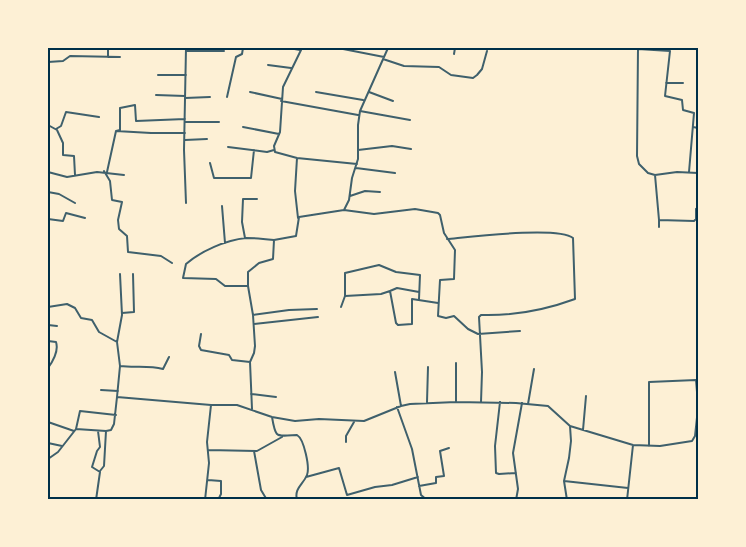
<svg xmlns="http://www.w3.org/2000/svg" width="746" height="547" viewBox="0 0 746 547" font-family="'DejaVu Sans',sans-serif">
	<style>
		.lines { fill: none; stroke-linecap: round; stroke-linejoin: round }
		.minor { stroke: #3f606c; stroke-width: 2 }
		.neatline { fill: none; stroke: #003049; stroke-width: 2 }
	</style>
	<rect width="100%" height="100%" fill="#fdf0d5"/>
	<g class="lines">
		<path class="minor" d="M186 48 184 150 186 203
			M289 48 300 50
			M302 48 283 87 280 132 274 146 275 152 297 158 357 164
			M338 48 384 57
			M638 48 637 156 639 164 648 173 655 175 677 172 698 173
			M638 49 670 51 665 96 682 100 683 110 694 113 689 172
			M186 51H224
			M454 54 455 48
			M108 57V48
			M383 59 404 66 439 67 451 75 473 78 477 75 482 69 487 51
			M48 62 63 61 70 56 120 57
			M268 65 291 68
			M158 75H186
			M666 83H683
			M250 92 282 99
			M316 92 363 100
			M369 92 393 101
			M156 95 185 96
			M227 97 236 57 242 54 243 48
			M185 98 210 97
			M281 101 358 115
			M360 111 410 120
			M185 122H219
			M48 125 57 130 63 143V155L74 156 75 175
			M243 127 279 134
			M693 127 698 128
			M56 129 61 126 66 112 99 117
			M185 133H151L116 131 120 130V108L135 105 136 121 185 119
			M185 140 207 139
			M228 147 267 152 274 150
			M358 150 392 146 411 149
			M297 158 295 191 298 218
			M210 163 214 178H251L254 150
			M356 168 395 173
			M104 171 110 181 112 200 122 202 118 220 119 229 127 236 128 252 161 256 172 263
			M48 172 67 177 97 172 124 175
			M107 172 116 131
			M655 175 659 220
			M48 192 59 194 75 203
			M350 196 365 191 380 192
			M222 206 225 243
			M344 210 374 214 415 209 438 213 440 215 444 233 455 250 454 279 440 280 438 316 446 318 454 316 468 329 478 334 520 331
			M48 219 63 221 66 213 85 218
			M659 227V220L694 221 696 219V209L698 208
			M245 238 242 222 243 199H257
			M447 239C469 237 558 226 573 238L575 299C545 310 512 316 481 315L479 317 482 372 481 402
			M247 286H225L216 279 183 278 186 264C201 251 226 240 246 238 255 238 265 239 274 240
			M390 291 397 288 419 292
			M345 296 381 294 390 291 396 323 398 325 412 324V299L438 303
			M48 307 67 304 75 308 81 318 92 320 99 332 117 342 120 366 117 397 211 405H237L272 417 295 421 319 419 364 421 401 406 410 404 456 402 516 403 548 406 570 426 633 445 660 446 692 441 695 436 698 408
			M341 307 345 296V273L379 265 396 272 420 275 419 299
			M122 313 134 312 133 274
			M253 315 289 310 317 309
			M254 324 318 317
			M48 325 57 326
			M201 334 199 346 201 350 229 355 232 360 250 362
			M48 341 56 342C59 351 53 361 48 368
			M117 342 122 315 120 274
			M120 366C135 368 148 365 163 369L169 357
			M395 372 401 406
			M101 390 118 391
			M251 394 276 397
			M456 401V363
			M427 402 428 367
			M500 402 495 446 496 473 499 474 516 473
			M528 404 534 369
			M397 407 412 449 421 495 427 500
			M252 409 250 362 254 353 255 346 253 315 248 286V272L259 263 273 259 274 240 296 236 299 217 344 210 349 200 352 178 358 159V125L360 111 388 48
			M272 417C276 441 277 435 297 435 304 439 310 467 307 475 303 485 294 488 297 500
			M48 422 74 431
			M76 429 80 411 116 415
			M583 430 586 396
			M346 442V436L354 422
			M48 443 62 446
			M649 446V382L696 380 698 404
			M208 450 257 451 282 437
			M254 451 261 490 267 500
			M48 459 58 452 76 429 106 431 111 430 114 424 117 397
			M100 471 104 466 106 431
			M306 477 339 468 347 495 375 487 392 485 418 477
			M208 480 221 481V494L218 500
			M564 481 628 488
			M419 486 436 483V477L444 476 440 451 449 448
			M96 500 100 472 92 467 97 451 100 447 98 431
			M205 500 209 463 207 442 211 405
			M516 500 518 489 513 453 522 403
			M567 500 564 481 569 458 571 441 570 426
			M627 500 633 445"/>
	</g>
	<rect width="746" height="547" fill="none" stroke="#fdf0d5" stroke-width="98"/>
	<rect x="49" y="49" width="648" height="449" class="neatline"/>
</svg>
